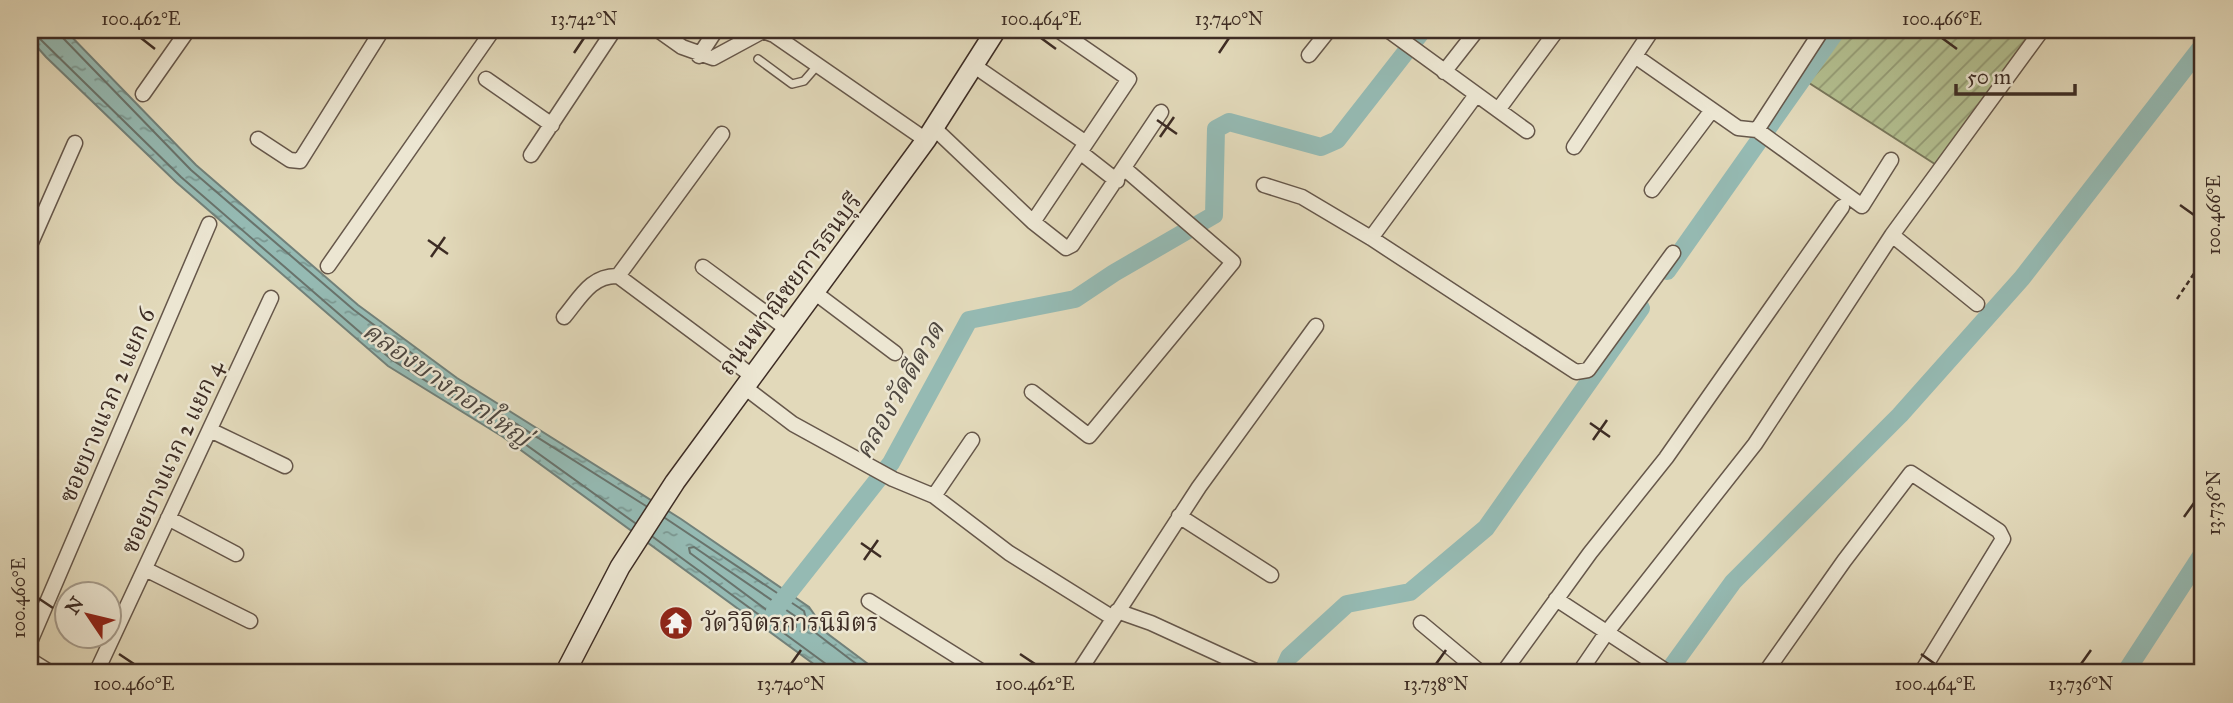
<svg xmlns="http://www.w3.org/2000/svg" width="2233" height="703" viewBox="0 0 2233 703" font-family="'IM FELL Great Primer','Noto Serif Thai',serif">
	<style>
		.garden { fill: url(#garden-furrows); stroke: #78765a; stroke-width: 2 }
		.water { fill: url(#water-ripples); stroke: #72817a; stroke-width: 2 }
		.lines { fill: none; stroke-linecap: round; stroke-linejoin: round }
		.shore { stroke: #69736c; stroke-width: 2 }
		.canal { stroke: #95bab3; stroke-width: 18 }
		.service-casing { stroke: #66574a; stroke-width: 10 }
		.minor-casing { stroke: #66574a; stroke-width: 17 }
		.secondary-casing { stroke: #3d2c24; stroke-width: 22 }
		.path { stroke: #3d2c24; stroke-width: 2.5; stroke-dasharray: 5 3.5; stroke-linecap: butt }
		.service { stroke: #ece6d2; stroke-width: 7 }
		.minor { stroke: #ece6d2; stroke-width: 14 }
		.secondary { stroke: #ece6d2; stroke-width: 19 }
		.ticks { fill: none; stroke: #3d2c24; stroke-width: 2.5 }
		.labels { text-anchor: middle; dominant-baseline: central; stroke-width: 5; stroke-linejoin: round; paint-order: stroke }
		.street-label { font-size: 24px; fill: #3d2c24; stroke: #ece6d2 }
		.poi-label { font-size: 24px; fill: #3d2c24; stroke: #ece6d2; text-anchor: start }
		.water-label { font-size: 26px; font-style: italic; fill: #4f4841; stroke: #ece6d2 }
		.neatline { fill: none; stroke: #3d2c24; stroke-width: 2.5 }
		.ticks-label { font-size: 18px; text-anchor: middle; fill: #3d2c24 }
	</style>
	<defs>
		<pattern id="garden-furrows" width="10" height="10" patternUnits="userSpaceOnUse" patternTransform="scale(1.75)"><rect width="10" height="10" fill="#b3bf90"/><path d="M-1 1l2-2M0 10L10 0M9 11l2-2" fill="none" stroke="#939b75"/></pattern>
		<pattern id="water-ripples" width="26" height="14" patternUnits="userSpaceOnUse" patternTransform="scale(1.75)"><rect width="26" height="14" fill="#95bab3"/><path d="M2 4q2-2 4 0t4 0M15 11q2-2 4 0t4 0" fill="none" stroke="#7b9791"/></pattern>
	</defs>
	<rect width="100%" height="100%" fill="#e2d9ba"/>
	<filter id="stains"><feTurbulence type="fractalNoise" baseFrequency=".00286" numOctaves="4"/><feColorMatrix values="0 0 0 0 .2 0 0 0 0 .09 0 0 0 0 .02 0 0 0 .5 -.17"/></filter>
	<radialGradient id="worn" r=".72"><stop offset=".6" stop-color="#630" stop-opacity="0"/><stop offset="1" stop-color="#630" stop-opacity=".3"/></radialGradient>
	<path class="garden" d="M1842 30H2040L1941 168 1806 81Z"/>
	<path class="water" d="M30 30H65L196 165 358 305 457 378 681 519 809 607 816 617 812 622 880 673H826L503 437 388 366 176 182 46 57 30 39Z"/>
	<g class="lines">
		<path class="shore" d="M60 30 62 37 191 170 354 310 453 384 646 506
			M30 35 38 37 181 177 392 360 507 431 635 523
			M665 518 804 611 808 627 868 673
			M653 537 826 664 830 673
			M694 547 795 616 796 627 791 628 690 553 689 548Z"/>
		<path class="canal" d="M1667 271 1837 30
			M775 610 891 463 969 320 1075 299 1114 273 1214 215 1216 129 1229 122 1321 147 1337 140 1423 30
			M1282 673 1289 657 1347 604 1410 592 1486 528 1641 308
			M1667 673 1733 582 1900 415 2022 278 2203 45
			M2125 673 2203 553"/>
		<g class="service-casing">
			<path id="service" d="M758 59 792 84 804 81 817 66"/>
		</g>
		<g class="minor-casing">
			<path id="minor" d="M658 30 682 47 713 58 763 31 774 35 926 140
				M1388 30 1527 131
				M1309 55 1329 30
				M699 56 716 30
				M1635 56 1738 128 1757 130 1822 30
				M973 65 1086 143
				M1444 72 1477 30
				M486 79 552 125
				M143 94 188 30
				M1498 110 1557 30
				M934 128 1033 222 1066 248 1072 245 1161 112
				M1757 130 1862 206 1891 160
				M722 134 618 276 751 375
				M258 139 290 160 300 161 382 30
				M1574 147 1652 30
				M1080 152 1117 181
				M531 155 614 30
				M1264 185 1302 197 1371 238 1576 372 1588 370 1673 253
				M1652 190 1712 110
				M1033 222 1129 79 1058 30
				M1892 235 1977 304
				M1371 238 1476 95
				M30 245 75 143
				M328 266 493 30
				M703 267 786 328
				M814 292 895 353
				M564 317C580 298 591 275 618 276
				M743 386 793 424 893 479 934 496 1009 553 1113 618
				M1032 392 1089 436 1233 262 1125 169
				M210 430 285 466
				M934 496 972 440
				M1179 516 1271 575
				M168 518 236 554
				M145 569 250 621
				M1556 599 1669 673
				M869 601 984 673
				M1117 611 1151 623 1260 673
				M1421 623 1481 673
				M30 642 209 224
				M30 660 51 673
				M96 673 271 298
				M1078 673 1199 487 1316 326
				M1503 673 1590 553 1666 458 1842 207
				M1579 673 1607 632 1755 444 1892 235 2042 30
				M1765 673 1844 561 1911 473 1999 531 2003 539 1921 673"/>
		</g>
		<g class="secondary-casing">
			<path id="secondary" d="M565 673 620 567 675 482 926 140 996 30"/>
		</g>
		<path class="path" d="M2177 299 2203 260"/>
		<use href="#service" class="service"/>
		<use href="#minor" class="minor"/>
		<use href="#secondary" class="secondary"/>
	</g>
	<path class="ticks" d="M141 38 155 49M1041 38 1056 49M1942 38 1957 49M574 53 584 38M1219 53 1229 38M1157 120 1177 134M1160 137 1174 117M2180 205 2194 215M428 240 448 254M431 257 445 237M1590 423 1610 437M1593 440 1607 420M2184 517 2194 503M861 543 881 557M864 560 878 540M38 598 53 608M119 654 134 664M1020 654 1035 664M1921 654 1935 664M791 664 801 650M1436 664 1446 650M2081 664 2091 650"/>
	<defs>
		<g id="temple-disc" transform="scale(1.75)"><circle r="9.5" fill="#8f2418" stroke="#ece6d2"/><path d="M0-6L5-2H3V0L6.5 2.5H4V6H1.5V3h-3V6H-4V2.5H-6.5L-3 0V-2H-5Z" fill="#fff"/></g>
	</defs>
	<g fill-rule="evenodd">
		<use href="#temple-disc" x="676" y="623"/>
	</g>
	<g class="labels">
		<g class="street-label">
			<text transform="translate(790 284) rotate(-53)">ถนนพาณิชยการธนบุรี</text>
			<text transform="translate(107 405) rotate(-67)">ซอยบางแวก 2 แยก 6</text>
			<text transform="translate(172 457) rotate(-65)">ซอยบางแวก 2 แยก 4</text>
		</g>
		<g class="poi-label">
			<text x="700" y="623">วัดวิจิตรการนิมิตร</text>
		</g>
		<g class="water-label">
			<text transform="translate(447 384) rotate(35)">คลองบางกอกใหญ่</text>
			<text transform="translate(899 390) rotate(-60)">คลองวัดดีดวด</text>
		</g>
	</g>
	<rect width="2233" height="703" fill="none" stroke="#e2d9ba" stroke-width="77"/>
	<g transform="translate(88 615) rotate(305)"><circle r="33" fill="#ece6d2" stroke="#a69c8c" stroke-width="2"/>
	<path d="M0-5L12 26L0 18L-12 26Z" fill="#8f2418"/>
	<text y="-10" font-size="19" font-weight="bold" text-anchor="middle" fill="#3d2c24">N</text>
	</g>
	<path d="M1956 84v10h119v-10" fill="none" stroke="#3d2c24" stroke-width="3.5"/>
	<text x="1967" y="84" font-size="21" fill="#3d2c24" stroke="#ece6d2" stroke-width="5" paint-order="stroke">50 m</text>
	<rect x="38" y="38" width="2156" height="626" class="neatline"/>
	<g class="ticks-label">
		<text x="141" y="25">100.462°E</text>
		<text x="584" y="25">13.742°N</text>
		<text x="1041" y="25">100.464°E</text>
		<text x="1229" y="25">13.740°N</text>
		<text x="1942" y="25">100.466°E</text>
		<text transform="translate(2214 215) rotate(-90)" y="6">100.466°E</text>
		<text transform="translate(2214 503) rotate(-90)" y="6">13.736°N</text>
		<text transform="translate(19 598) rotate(-90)" y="6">100.460°E</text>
		<text x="134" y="690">100.460°E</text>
		<text x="791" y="690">13.740°N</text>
		<text x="1035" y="690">100.462°E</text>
		<text x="1436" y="690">13.738°N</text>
		<text x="1935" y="690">100.464°E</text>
		<text x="2081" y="690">13.736°N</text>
	</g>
	<rect width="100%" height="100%" filter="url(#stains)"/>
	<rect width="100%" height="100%" fill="url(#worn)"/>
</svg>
